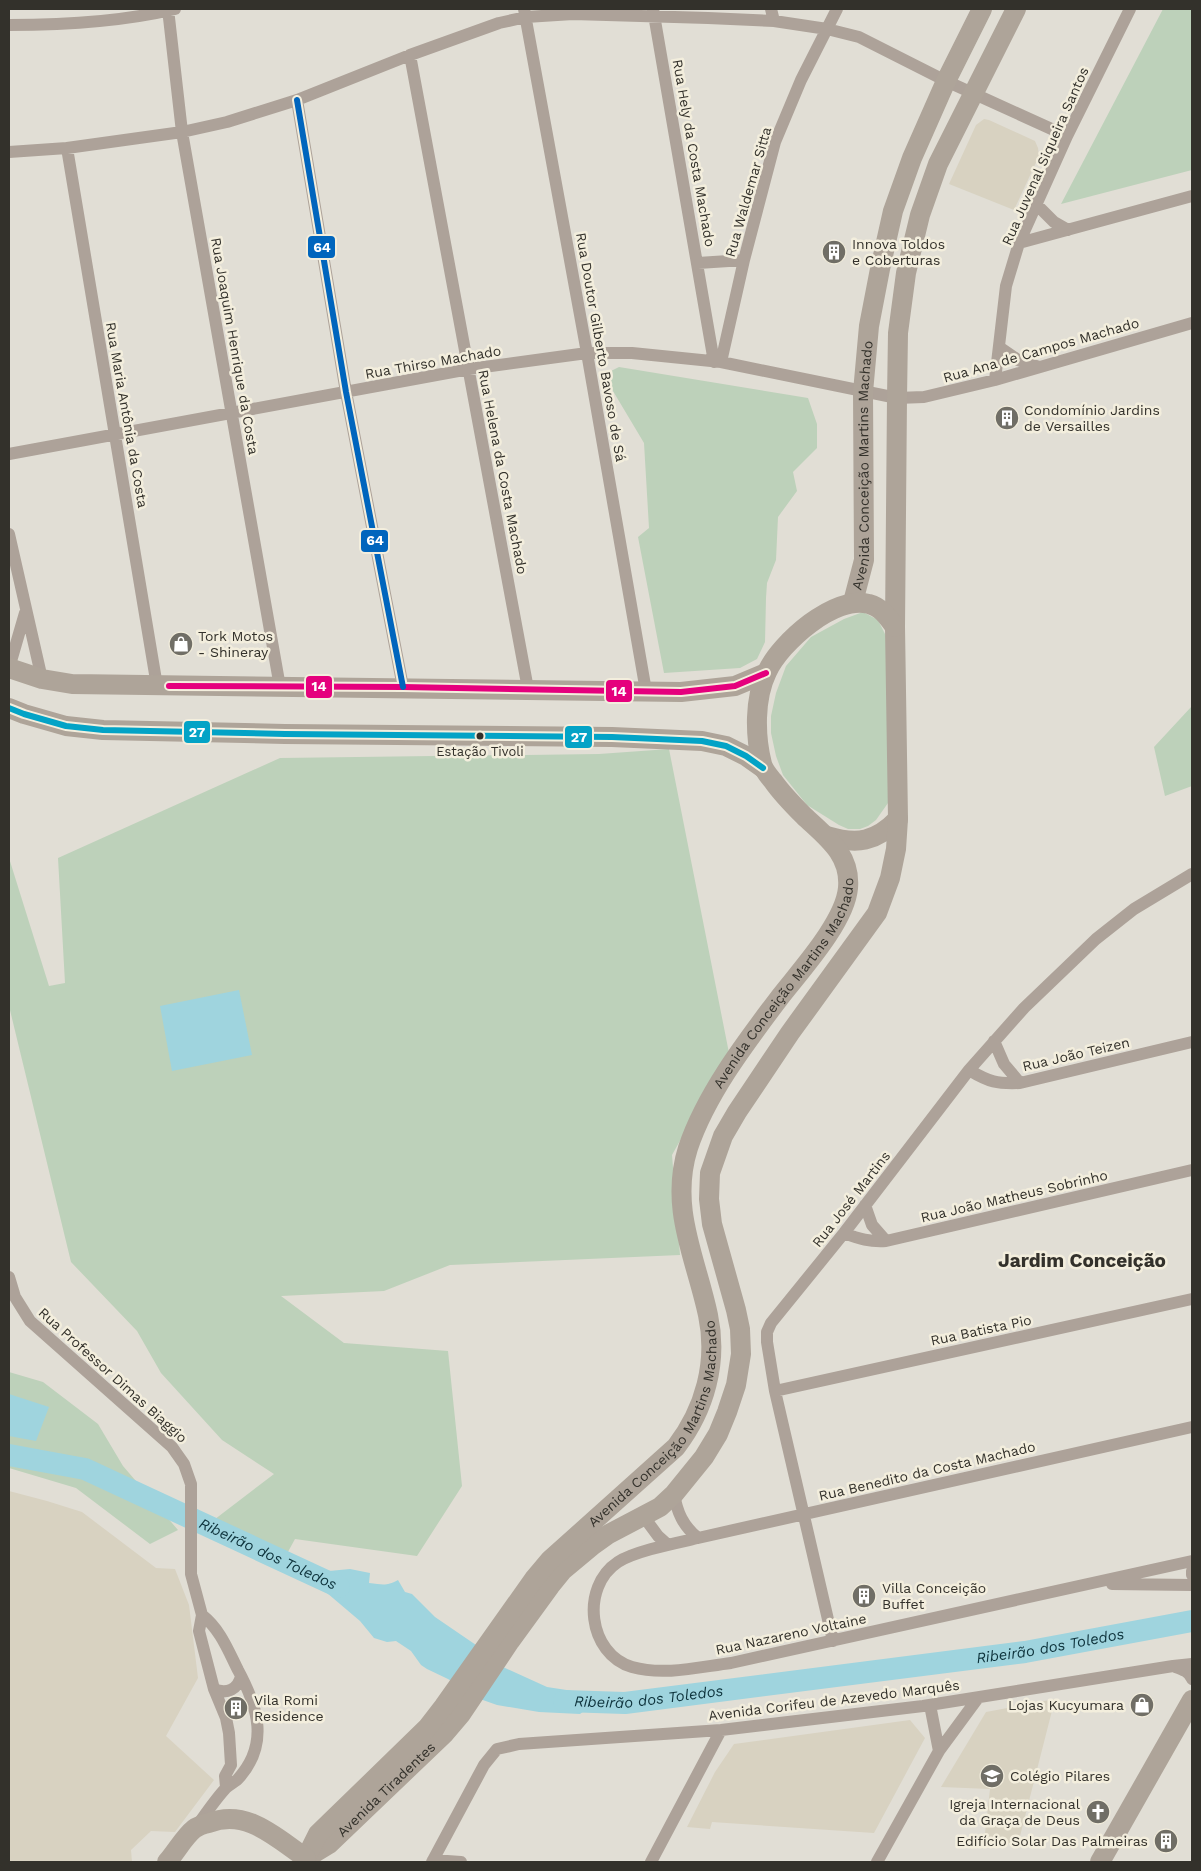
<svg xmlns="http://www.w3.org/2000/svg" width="1201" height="1871" viewBox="0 0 1201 1871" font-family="'Work Sans',sans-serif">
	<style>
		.built { fill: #d8d2c1 }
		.green { fill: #bdd1ba }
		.water { fill: #9fd4de }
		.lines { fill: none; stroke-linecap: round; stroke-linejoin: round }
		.river { stroke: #9fd4de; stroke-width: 22 }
		.street { stroke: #ada299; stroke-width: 12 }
		.primary { stroke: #aea499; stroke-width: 20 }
		.bus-1-casing { stroke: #f3eedd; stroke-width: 10 }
		.bus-2-casing { stroke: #f3eedd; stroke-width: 10 }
		.bus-3-casing { stroke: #f3eedd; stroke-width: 10 }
		.bus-1 { stroke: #e5007d; stroke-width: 6 }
		.bus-2 { stroke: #03a3c6; stroke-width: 6 }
		.bus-3 { stroke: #0065bd; stroke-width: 6 }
		.bus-dot { fill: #33312b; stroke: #f3eedd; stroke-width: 2 }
		.labels { text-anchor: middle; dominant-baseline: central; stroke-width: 5; stroke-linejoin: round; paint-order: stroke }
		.bus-label { font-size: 13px; fill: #33312b; stroke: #f3eedd }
		.street-label { font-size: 14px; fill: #33312b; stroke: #f3eedd }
		.poi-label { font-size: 14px; fill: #33312b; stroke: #f3eedd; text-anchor: start }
		.water-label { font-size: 15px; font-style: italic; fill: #0d323b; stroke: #f3eedd }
		.district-label { font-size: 19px; font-weight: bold; fill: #33312b; stroke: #f3eedd }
		.line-badge { stroke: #f3eedd; stroke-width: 2 }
		.badge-label { font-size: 14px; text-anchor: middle; font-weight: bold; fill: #fff }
	</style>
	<rect width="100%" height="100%" fill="#e1ded5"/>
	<path class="built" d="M984 119 989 120 1035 141 1038 148 1039 156 1014 210 949 184 976 125Z
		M9 1491 47 1501 82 1512 156 1568 175 1569 189 1605 198 1678 166 1736 214 1780 175 1832 151 1831 131 1850 132 1862H9Z
		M1055 1699 1018 1844 984 1842 990 1789 941 1787 986 1712Z
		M910 1720 925 1738 874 1833 712 1822 710 1829 687 1827 715 1772 734 1744Z"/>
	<path class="green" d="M1163 9H1192V170L1061 204Z
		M619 367 808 398 817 424V448L793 472 797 491 778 517 776 560 767 583 766 598 765 642 757 659 740 668 664 673 638 537 649 528 644 443 610 386 611 371Z
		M863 612 878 620 888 640V803L876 820 868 826 860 829H848L839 825 807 805 783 775 776 756 771 733V716L776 693 786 666 811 637 844 619Z
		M1192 706V786L1165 796 1154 747Z
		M669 749 729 1053 672 1155 680 1255 450 1265 384 1291 281 1296 344 1343 448 1351 462 1486 417 1556 295 1539 283 1561 206 1526 274 1474 222 1440 161 1373 137 1331 71 1262 9 1006V858L49 986 65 983 58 858 280 758 599 754Z
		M9 1372 43 1382 98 1424 123 1466 178 1530 150 1544 76 1488 9 1468Z"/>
	<path class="water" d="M239 990 252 1055 172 1071 160 1006Z
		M9 1394 49 1407 36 1441 9 1436Z
		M315 1569 329 1571 350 1569 370 1573 369 1583C382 1584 385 1587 398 1580L405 1592 412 1594 435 1617 476 1645 492 1662 547 1687 586 1693 595 1702 580 1714 539 1712 497 1705 480 1699 448 1679 427 1669 421 1665 411 1651 396 1641 387 1642 374 1638 360 1621 327 1593 308 1580Z"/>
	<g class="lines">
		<g class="river">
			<path id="s1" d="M9 1455 85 1469 339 1587"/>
			<path id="s2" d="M564 1701 625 1703 1025 1652 1192 1621"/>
		</g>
		<path class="street" d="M168 9 182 132 280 687
			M524 9 587 353 646 691
			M653 9 714 362
			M771 9 774 21
			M9 25C64 25 121 22 175 9
			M410 55 528 689
			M297 100 346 392 403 687
			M67 148 157 686
			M9 152 67 148 182 132 227 122 297 100 410 55 499 23 526 17 573 14 708 18 774 21 827 29 859 37 946 81 1067 136
			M1036 204 1054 222 1068 230
			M1019 243 1192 196
			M698 263 744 260
			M999 347 1018 360 1039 367
			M721 362 744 260 775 142 801 80 837 9
			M995 380 1006 286 1019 243 1067 136 1130 9
			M9 454 469 369 587 353H632L721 362 897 398 924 397 995 380 1192 323
			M9 534 42 679
			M9 668 25 613
			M994 1041 1004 1064 1020 1083
			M969 1070C989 1082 997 1084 1020 1083L1192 1042
			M865 1205 872 1225 886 1241
			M844 1233C859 1239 870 1242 886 1241L1192 1170
			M9 1277 15 1297 30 1321 172 1447 184 1464 191 1484V1574L202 1615 199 1631 214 1689 226 1718 229 1733 231 1765 225 1776 226 1787
			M775 1391 1192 1299
			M1192 1427 698 1538C676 1543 635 1551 618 1562 580 1587 588 1654 632 1667 664 1676 699 1667 731 1663L1192 1561
			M674 1494C677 1512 683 1526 698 1538
			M644 1517 658 1536 668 1545
			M1192 1571V1575
			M1112 1584 1192 1585
			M833 1641 775 1391 767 1342V1332L771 1323 844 1233 969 1070 1024 1008 1096 939 1134 909 1192 874
			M1173 1666C1181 1669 1189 1671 1192 1679
			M214 1689C227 1695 238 1689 241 1676
			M930 1705 939 1751
			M197 1826C206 1813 215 1800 225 1789 228 1785 233 1783 237 1780 270 1745 258 1707 238 1670 228 1650 220 1629 202 1615
			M433 1860 461 1862
			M432 1862 484 1765 497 1749 519 1744 721 1730 923 1706 1173 1666 1192 1664
			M651 1862 721 1730
			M877 1862 939 1751 978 1698"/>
		<g class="primary">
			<path id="s3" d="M853 602 864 560 863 392 869 326 880 269 893 211 912 158 946 81 982 9"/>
			<path d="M9 668 42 679 72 684 681 692 735 686 766 673"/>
			<path d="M9 708 24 714 66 726 103 730 285 734 612 737 702 741 726 746 746 756 763 768"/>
			<path d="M827 836C857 845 876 842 898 819"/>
			<path id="s4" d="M306 1858 329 1844 444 1734 461 1714 510 1641 550 1586 563 1570 593 1545 607 1535 660 1507 674 1494 704 1457 718 1434 727 1412 736 1385 741 1354 740 1329 736 1310 712 1224 709 1199 710 1173 723 1136 737 1112 790 1033 877 913 890 878 896 849 898 819 895 627 897 398 898 333 906 273 920 215 938 164 1016 9"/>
			<path id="s5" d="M306 1858 318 1834 427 1728 444 1706 534 1579 550 1560 676 1447C705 1409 718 1362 708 1315 696 1258 669 1208 688 1148 706 1094 746 1042 780 997 801 970 845 922 848 888 851 854 826 837 804 816 793 805 782 794 773 781 769 776 764 771 762 764 755 736 754 699 767 672 780 643 835 594 869 604 881 607 888 617 895 627"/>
			<path d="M167 1862C176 1852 184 1837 194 1829 198 1826 204 1824 209 1823 247 1808 276 1838 306 1858"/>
			<path d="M1100 1862 1192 1700"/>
		</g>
		<g class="bus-1-casing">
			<path id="bus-1" d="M169 686 403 687 681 692 735 686 766 673"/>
		</g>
		<g class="bus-2-casing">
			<path id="bus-2" d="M9 708 24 714 66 726 103 730 285 734 612 737 702 741 726 746 746 756 763 768"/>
		</g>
		<g class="bus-3-casing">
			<path id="bus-3" d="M297 100 346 392 403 687"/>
		</g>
		<use href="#bus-1" class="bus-1"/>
		<use href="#bus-2" class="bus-2"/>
		<use href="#bus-3" class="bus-3"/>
	</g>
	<defs>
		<g id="building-disc" transform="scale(1.25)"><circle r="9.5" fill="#706e66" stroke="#f3eedd"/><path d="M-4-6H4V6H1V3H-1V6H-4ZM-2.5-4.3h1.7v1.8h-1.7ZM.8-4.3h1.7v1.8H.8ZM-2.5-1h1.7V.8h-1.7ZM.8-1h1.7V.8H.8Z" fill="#fff"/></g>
		<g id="shop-disc" transform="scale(1.25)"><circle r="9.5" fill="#706e66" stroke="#f3eedd"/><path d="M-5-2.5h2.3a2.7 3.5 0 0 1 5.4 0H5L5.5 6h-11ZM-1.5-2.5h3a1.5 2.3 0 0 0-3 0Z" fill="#fff"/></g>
		<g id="school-disc" transform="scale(1.25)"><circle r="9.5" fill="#706e66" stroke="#f3eedd"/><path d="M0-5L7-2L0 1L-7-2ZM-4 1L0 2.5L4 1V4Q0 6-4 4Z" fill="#fff"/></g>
		<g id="church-disc" transform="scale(1.25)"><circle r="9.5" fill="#706e66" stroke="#f3eedd"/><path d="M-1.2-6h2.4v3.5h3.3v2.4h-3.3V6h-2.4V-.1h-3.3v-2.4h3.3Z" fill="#fff"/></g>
	</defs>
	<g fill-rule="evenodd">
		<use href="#building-disc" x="834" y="252"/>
		<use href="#building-disc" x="1007" y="418"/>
		<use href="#shop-disc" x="181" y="644"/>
		<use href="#building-disc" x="864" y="1596"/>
		<use href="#shop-disc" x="1142" y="1705"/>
		<use href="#building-disc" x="236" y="1708"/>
		<use href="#school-disc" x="992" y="1776"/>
		<use href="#church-disc" x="1098" y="1812"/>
		<use href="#building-disc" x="1166" y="1841"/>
	</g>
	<circle class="bus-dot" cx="480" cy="736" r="4.5"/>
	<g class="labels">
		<g class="bus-label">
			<text x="480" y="751">Estação Tivoli</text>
		</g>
		<g class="street-label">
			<text transform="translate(694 153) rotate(80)">Rua Hely da Costa Machado</text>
			<text transform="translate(1045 156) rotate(-66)">Rua Juvenal Siqueira Santos</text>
			<text transform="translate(748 192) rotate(-74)">Rua Waldemar Sitta</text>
			<text transform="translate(235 346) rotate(80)">Rua Joaquim Henrique da Costa</text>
			<text transform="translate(601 347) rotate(80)">Rua Doutor Gilberto Bavoso de Sá</text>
			<text transform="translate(1041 350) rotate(-16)">Rua Ana de Campos Machado</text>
			<text transform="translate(433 362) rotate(-10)">Rua Thirso Machado</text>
			<text transform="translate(127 415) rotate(80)">Rua Maria Antônia da Costa</text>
			<text stroke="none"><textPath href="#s3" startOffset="138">Avenida Conceição Martins Machado</textPath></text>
			<text transform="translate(503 472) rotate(79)">Rua Helena da Costa Machado</text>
			<text stroke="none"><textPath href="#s5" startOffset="1060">Avenida Conceição Martins Machado</textPath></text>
			<text transform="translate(1076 1054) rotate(-13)">Rua João Teizen</text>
			<text transform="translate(1014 1196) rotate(-13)">Rua João Matheus Sobrinho</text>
			<text transform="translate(851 1199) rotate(-52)">Rua José Martins</text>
			<text transform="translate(981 1330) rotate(-12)">Rua Batista Pio</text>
			<text transform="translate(113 1375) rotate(42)">Rua Professor Dimas Biaggio</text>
			<text stroke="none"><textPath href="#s5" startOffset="566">Avenida Conceição Martins Machado</textPath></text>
			<text transform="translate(927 1471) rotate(-13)">Rua Benedito da Costa Machado</text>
			<text transform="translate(791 1634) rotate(-12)">Rua Nazareno Voltaine</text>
			<text transform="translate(834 1700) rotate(-7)">Avenida Corifeu de Azevedo Marquês</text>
			<text stroke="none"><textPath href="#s4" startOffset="106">Avenida Tiradentes</textPath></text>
		</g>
		<g class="poi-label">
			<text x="852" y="244">Innova Toldos<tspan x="852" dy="16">e Coberturas</tspan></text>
			<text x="1024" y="410">Condomínio Jardins<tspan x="1024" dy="16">de Versailles</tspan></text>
			<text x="198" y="636">Tork Motos<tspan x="198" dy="16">- Shineray</tspan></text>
			<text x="882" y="1588">Villa Conceição<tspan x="882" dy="16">Buffet</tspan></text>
			<text x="254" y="1700">Vila Romi<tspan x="254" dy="16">Residence</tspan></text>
			<text x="1124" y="1705" text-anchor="end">Lojas Kucyumara</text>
			<text x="1010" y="1776">Colégio Pilares</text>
			<text x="1080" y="1804" text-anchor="end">Igreja Internacional<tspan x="1080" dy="16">da Graça de Deus</tspan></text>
			<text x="1148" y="1841" text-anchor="end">Edifício Solar Das Palmeiras</text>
		</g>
		<g class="water-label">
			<text stroke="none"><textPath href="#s1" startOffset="279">Ribeirão dos Toledos</textPath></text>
			<text stroke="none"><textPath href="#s2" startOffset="490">Ribeirão dos Toledos</textPath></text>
			<text stroke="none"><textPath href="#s2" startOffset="85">Ribeirão dos Toledos</textPath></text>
		</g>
		<g class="district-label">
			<text x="1082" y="1260">Jardim Conceição</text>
		</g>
	</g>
	<g class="line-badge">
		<rect x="307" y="235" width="29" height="24" rx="5" fill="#0065bd"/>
		<rect x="360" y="529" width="29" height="24" rx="5" fill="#0065bd"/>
		<rect x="305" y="675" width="28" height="24" rx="5" fill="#e5007d"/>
		<rect x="605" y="679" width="28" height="24" rx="5" fill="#e5007d"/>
		<rect x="183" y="720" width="28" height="24" rx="5" fill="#03a3c6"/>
		<rect x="564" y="725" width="29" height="24" rx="5" fill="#03a3c6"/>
	</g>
	<g class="badge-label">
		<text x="322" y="252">64</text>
		<text x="375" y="545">64</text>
		<text x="319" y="691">14</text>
		<text x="619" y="696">14</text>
		<text x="197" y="737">27</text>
		<text x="579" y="742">27</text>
	</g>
	<rect width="1201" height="1871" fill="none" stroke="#33312b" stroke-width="20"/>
</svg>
